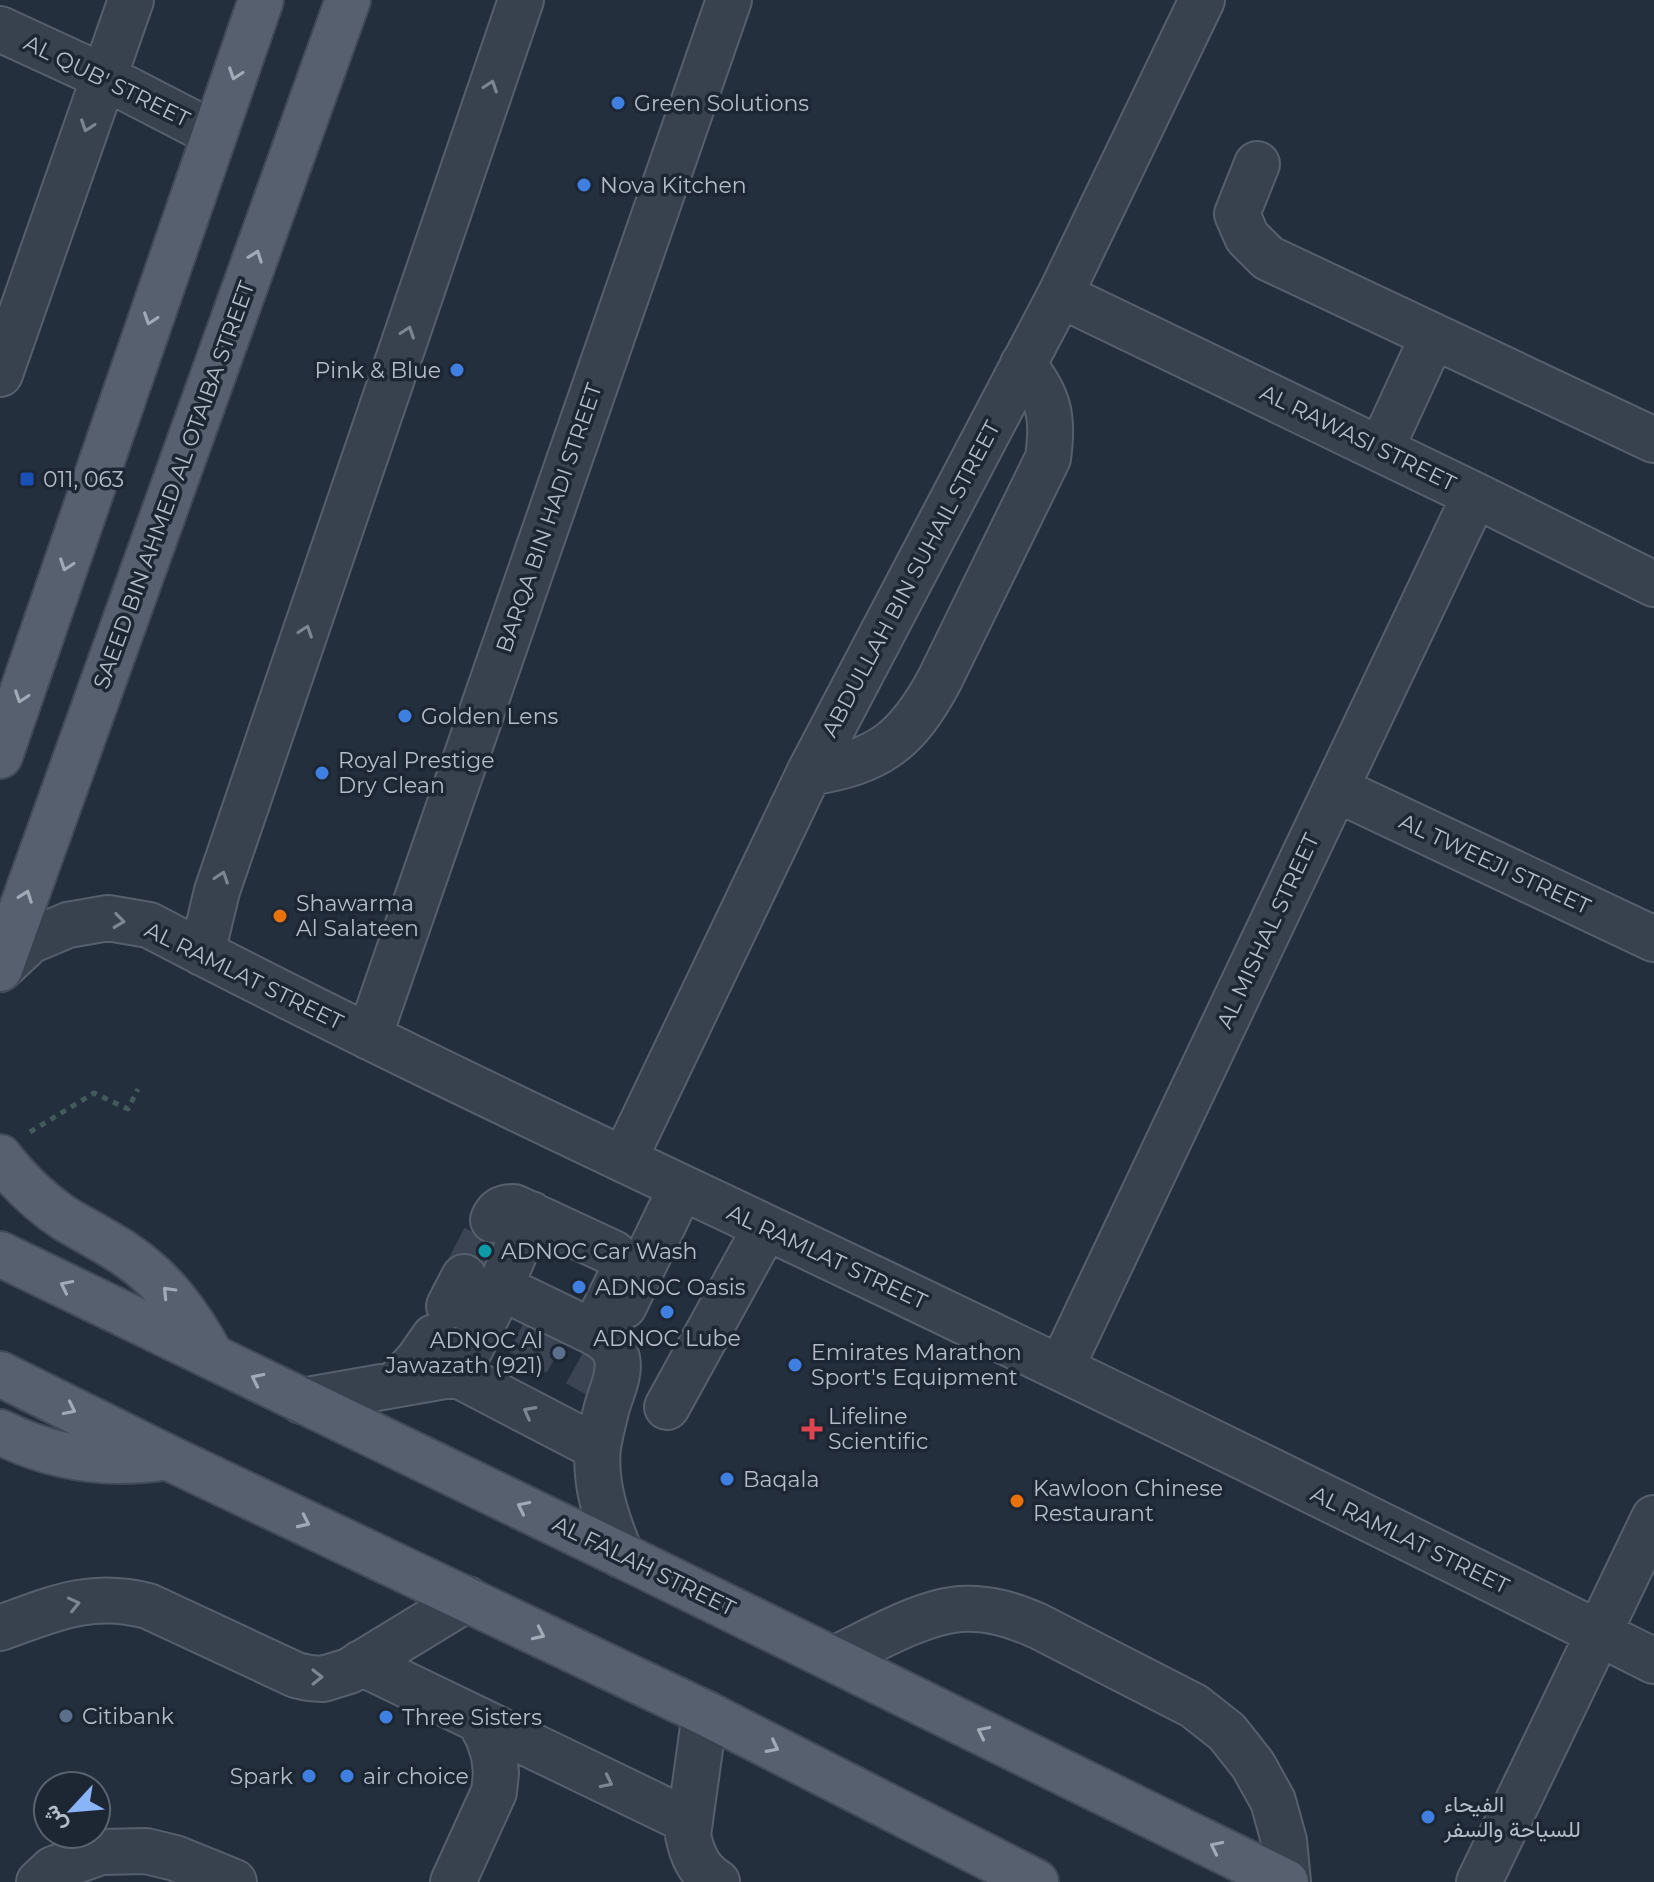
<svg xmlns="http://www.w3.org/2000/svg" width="1654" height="1882" viewBox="0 0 1654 1882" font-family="Montserrat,Vazirmatn,sans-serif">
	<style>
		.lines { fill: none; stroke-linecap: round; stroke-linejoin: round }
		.minor-tunnel { stroke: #3a4453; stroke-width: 44; stroke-dasharray: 44 22; stroke-linecap: butt }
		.minor-casing { stroke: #565f6c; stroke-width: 48 }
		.major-casing { stroke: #414a57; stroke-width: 48 }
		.path { stroke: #44595c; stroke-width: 5; stroke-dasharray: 6 6; stroke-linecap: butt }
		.minor { stroke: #38414e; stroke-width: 44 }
		.major { stroke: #56606e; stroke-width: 44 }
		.oneway { stroke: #a1aab7 }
		.oneway2 { stroke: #7c8592 }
		.shop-dot { fill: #3f7fe0; stroke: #1d2633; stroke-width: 3 }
		.transit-dot { fill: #1a4fb4; stroke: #1d2633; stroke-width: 3 }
		.food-dot { fill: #e8710a; stroke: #1d2633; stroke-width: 3 }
		.culture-dot { fill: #0f9aa8; stroke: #1d2633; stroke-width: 3 }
		.service-dot { fill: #5c6f8a; stroke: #1d2633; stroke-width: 3 }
		.health-dot { fill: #e0444e; stroke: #1d2633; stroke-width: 3 }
		.labels { text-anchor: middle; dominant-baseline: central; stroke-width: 7; stroke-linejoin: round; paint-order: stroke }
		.street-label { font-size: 22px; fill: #b4bcc9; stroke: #1d2633 }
		.poi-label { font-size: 22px; fill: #b4bcc9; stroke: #1d2633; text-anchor: start }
	</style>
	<rect width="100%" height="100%" fill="#242f3e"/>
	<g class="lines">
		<path class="minor-tunnel" d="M464 1277 493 1220
			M519 1332 598 1376"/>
		<g class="minor-casing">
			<path id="minor" d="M0 29 104 77 214 134
				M1257 164 1237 214 1247 237 1268 258 1654 440
				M1060 295 1475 495 1654 584
				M0 374 131 0
				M1381 449 1433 336
				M809 773C879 762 907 741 940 679L1048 458C1054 416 1049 397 1023 364
				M1336 789 1654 939
				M202 953 217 891 521 0
				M0 969 30 941 68 925 108 918 149 925C387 1050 632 1163 875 1279 1136 1404 1396 1531 1654 1661
				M369 1037 729 0
				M624 1160 809 773 1060 295 1202 0
				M493 1220C497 1210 504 1207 514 1207L613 1253C620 1259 622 1265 622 1274L593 1332
				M500 1287 593 1332C604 1338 614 1344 617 1358 621 1375 610 1394 606 1411 603 1423 600 1435 598 1447 594 1484 607 1521 621 1555
				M449 1306 464 1277
				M624 1306 681 1188
				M1061 1368 1475 495
				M456 1374C487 1323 508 1268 531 1214
				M396 1384 418 1360 434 1337
				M302 1401 456 1374 598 1448
				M667 1407 766 1227
				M0 1628C53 1609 90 1591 148 1606L296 1675 309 1678 323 1679 349 1671 467 1599
				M834 1659C870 1642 921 1612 960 1609 988 1607 1013 1615 1038 1626L1194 1706 1227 1732 1253 1765 1273 1801 1284 1841 1288 1882
				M361 1663 690 1822
				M705 1713 688 1835C692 1855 699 1871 717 1882
				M39 1882 53 1869 101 1852 146 1851 175 1858 234 1882
				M453 1882 494 1792 496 1773 494 1755 488 1737 479 1720
				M1479 1882 1654 1518"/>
		</g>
		<g class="major-casing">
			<path id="major" d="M0 756 261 0
				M0 969 348 0
				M0 1157C19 1182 41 1203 67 1220 86 1231 107 1242 125 1254 164 1280 190 1316 212 1357
				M0 1254 621 1555 1286 1882
				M0 1374 167 1457 705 1713 1036 1882
				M0 1432C54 1459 108 1467 167 1457"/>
		</g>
		<path class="path" d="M30 1132 94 1093 128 1109 138 1089"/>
		<use href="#minor" class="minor"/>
		<use href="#major" class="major"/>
	</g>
	<defs><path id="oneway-chevron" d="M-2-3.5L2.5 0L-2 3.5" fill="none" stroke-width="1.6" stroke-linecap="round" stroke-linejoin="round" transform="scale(2)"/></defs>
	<g class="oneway">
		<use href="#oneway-chevron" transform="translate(235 74) rotate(109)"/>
		<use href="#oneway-chevron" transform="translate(256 256) rotate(-70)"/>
		<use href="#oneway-chevron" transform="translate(150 319) rotate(109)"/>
		<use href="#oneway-chevron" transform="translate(66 565) rotate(109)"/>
		<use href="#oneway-chevron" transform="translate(21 697) rotate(109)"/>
		<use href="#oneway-chevron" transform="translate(26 896) rotate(-70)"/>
		<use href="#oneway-chevron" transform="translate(66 1286) rotate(-154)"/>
		<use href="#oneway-chevron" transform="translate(168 1292) rotate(-134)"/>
		<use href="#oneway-chevron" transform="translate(257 1379) rotate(-154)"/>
		<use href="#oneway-chevron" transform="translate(70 1409) rotate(26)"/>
		<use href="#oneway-chevron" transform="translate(523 1507) rotate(-154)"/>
		<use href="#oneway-chevron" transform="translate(304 1522) rotate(25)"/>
		<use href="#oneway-chevron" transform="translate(539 1634) rotate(25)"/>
		<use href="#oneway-chevron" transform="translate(983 1732) rotate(-154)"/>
		<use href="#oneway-chevron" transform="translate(773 1747) rotate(27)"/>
		<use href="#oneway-chevron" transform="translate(1216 1847) rotate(-154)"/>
	</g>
	<g class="oneway2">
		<use href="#oneway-chevron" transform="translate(491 86) rotate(-71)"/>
		<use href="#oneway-chevron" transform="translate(87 126) rotate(109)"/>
		<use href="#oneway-chevron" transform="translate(408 332) rotate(-71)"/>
		<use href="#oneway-chevron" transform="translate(306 631) rotate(-71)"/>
		<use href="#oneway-chevron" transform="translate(222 877) rotate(-71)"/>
		<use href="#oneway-chevron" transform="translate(119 921) rotate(7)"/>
		<use href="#oneway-chevron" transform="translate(529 1412) rotate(-152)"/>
		<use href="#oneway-chevron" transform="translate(74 1604) rotate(-13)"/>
		<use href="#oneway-chevron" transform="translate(317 1677)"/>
		<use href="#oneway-chevron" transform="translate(607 1782) rotate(26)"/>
	</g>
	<g class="shop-dot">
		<circle cx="618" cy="103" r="8"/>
		<circle cx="584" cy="185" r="8"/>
		<circle cx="457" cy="370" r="8"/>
		<circle cx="405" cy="716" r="8"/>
		<circle cx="322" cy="773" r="8"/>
		<circle cx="579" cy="1287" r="8"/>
		<circle cx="667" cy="1312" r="8"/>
		<circle cx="795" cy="1365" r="8"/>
		<circle cx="727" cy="1479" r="8"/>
		<circle cx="386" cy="1717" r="8"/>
		<circle cx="309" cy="1776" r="8"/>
		<circle cx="347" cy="1776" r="8"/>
		<circle cx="1428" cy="1817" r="8"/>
	</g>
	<rect class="transit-dot" x="19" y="471" width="16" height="16" rx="4"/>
	<g class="food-dot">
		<circle cx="280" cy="916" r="8"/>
		<circle cx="1017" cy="1501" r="8"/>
	</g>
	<circle class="culture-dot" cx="485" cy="1251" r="8"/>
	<g class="service-dot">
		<circle cx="559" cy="1353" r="8"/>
		<circle cx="66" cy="1716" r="8"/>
	</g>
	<path class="health-dot" d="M808 1417h8v8h8v8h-8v8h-8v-8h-8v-8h8z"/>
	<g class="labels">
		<g class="street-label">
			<text transform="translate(107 81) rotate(26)">AL QUB' STREET</text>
			<text transform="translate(1358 438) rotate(26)">AL RAWASI STREET</text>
			<text transform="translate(174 485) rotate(-70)">SAEED BIN AHMED AL OTAIBA STREET</text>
			<text transform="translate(549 518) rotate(-71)">BARQA BIN HADI STREET</text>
			<text transform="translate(911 579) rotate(-62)">ABDULLAH BIN SUHAIL STREET</text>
			<text transform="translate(1495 864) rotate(25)">AL TWEEJI STREET</text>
			<text transform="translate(1268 931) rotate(-65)">AL MISHAL STREET</text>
			<text transform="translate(244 976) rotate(26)">AL RAMLAT STREET</text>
			<text transform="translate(827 1257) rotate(25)">AL RAMLAT STREET</text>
			<text transform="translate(1410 1540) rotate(26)">AL RAMLAT STREET</text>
			<text transform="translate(644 1566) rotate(26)">AL FALAH STREET</text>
		</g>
		<g class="poi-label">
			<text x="634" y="103">Green Solutions</text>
			<text x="600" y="185">Nova Kitchen</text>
			<text x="441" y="370" text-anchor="end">Pink &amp; Blue</text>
			<text x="43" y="479">011, 063</text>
			<text x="421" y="716">Golden Lens</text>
			<text x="338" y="760">Royal Prestige<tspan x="338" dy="25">Dry Clean</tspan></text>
			<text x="296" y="903">Shawarma<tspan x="296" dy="25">Al Salateen</tspan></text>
			<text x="501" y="1251">ADNOC Car Wash</text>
			<text x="595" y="1287">ADNOC Oasis</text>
			<text x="667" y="1338" text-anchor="middle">ADNOC Lube</text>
			<text x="543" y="1340" text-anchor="end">ADNOC Al<tspan x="543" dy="25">Jawazath (921)</tspan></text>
			<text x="811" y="1352">Emirates Marathon<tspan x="811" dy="25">Sport's Equipment</tspan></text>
			<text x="828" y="1416">Lifeline<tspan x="828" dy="25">Scientific</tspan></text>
			<text x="743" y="1479">Baqala</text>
			<text x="1033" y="1488">Kawloon Chinese<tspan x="1033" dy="25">Restaurant</tspan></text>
			<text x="82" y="1716">Citibank</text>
			<text x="402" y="1717">Three Sisters</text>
			<text x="293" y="1776" text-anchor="end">Spark</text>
			<text x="363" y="1776">air choice</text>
			<text x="1444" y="1804">الفيحاء<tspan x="1444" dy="25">للسياحة والسفر</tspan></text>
		</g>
	</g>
	<g transform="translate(72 1810) rotate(244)"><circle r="38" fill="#1d2633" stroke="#59626f" stroke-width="2"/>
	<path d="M0-6L14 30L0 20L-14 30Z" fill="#8ab4f8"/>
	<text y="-12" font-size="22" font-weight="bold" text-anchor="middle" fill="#b4bcc9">ش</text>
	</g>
</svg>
